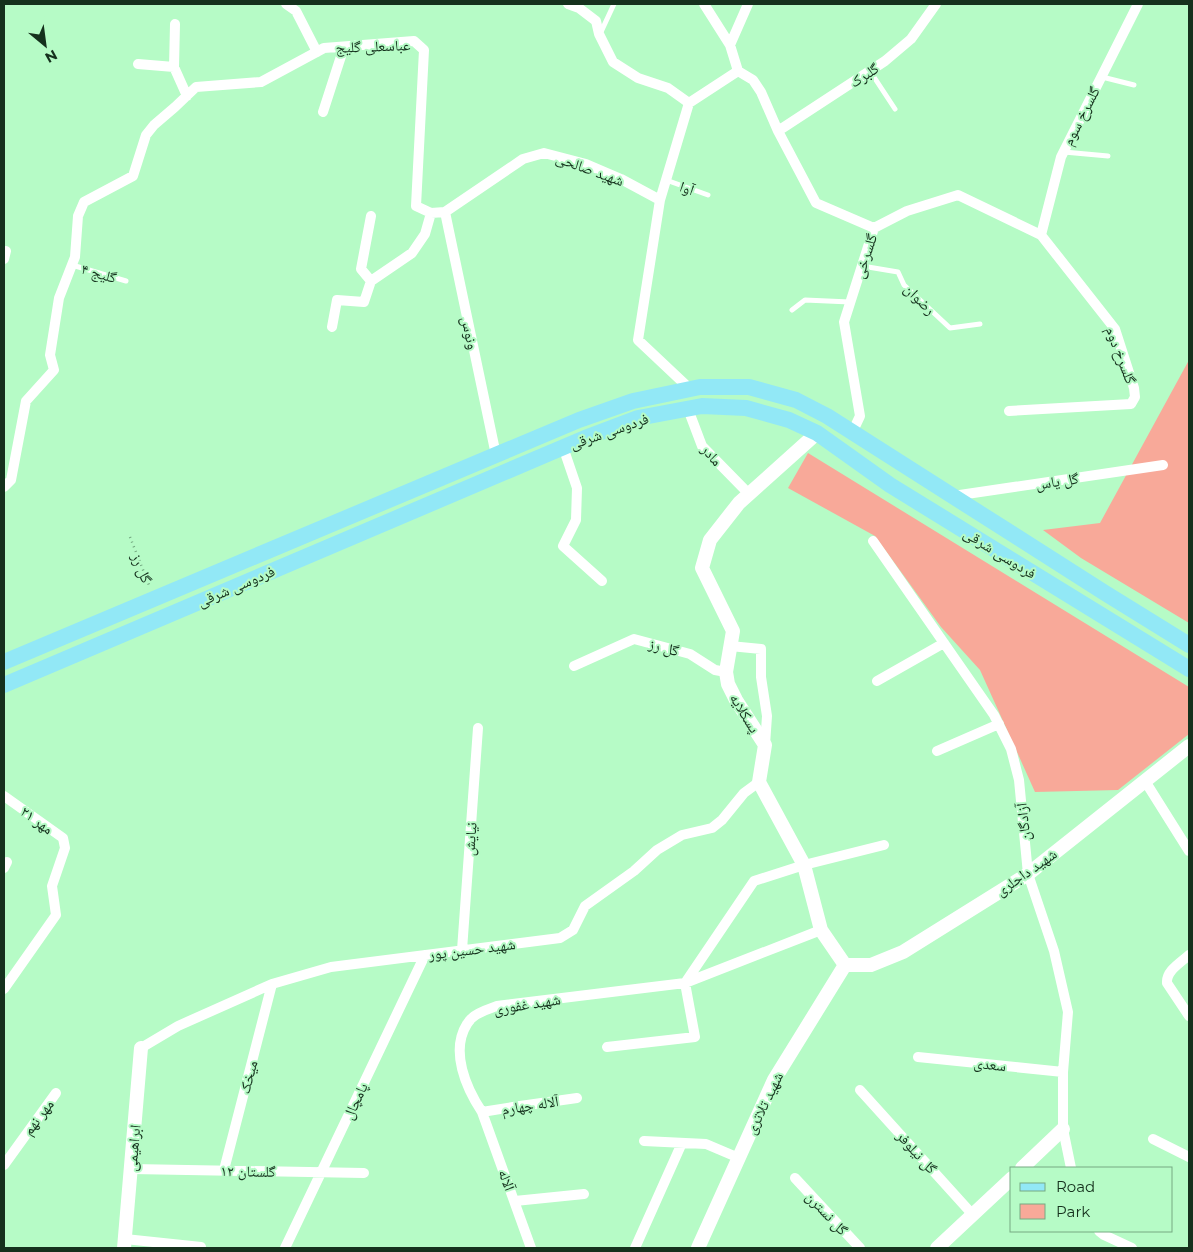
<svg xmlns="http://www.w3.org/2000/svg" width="1193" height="1252" viewBox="0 0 1193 1252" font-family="Montserrat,'Noto Naskh Arabic',sans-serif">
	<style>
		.green { fill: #f8a999 }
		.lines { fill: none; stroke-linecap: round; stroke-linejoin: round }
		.path { stroke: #74a981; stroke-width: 2.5; stroke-dasharray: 1 4; stroke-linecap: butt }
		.service { stroke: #fff; stroke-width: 5 }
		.minor { stroke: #fff; stroke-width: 10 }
		.tertiary { stroke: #fff; stroke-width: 14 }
		.primary { stroke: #92e8f6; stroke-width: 16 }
		.labels { text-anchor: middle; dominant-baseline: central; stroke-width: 4; stroke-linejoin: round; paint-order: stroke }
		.street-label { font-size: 15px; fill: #15311d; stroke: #b6fbc6 }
	</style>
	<rect width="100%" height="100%" fill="#b6fbc6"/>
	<path class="green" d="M1189 360V623L1081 558 1043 530 1100 523Z
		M808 453 1189 687V734L1118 790 1035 792 980 670 941 627 875 536 788 488Z"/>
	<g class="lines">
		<path class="path" d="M130 537 149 585"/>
		<path class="service" d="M601 32 614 4
			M870 71 895 109
			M1102 77 1134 85
			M1064 152 1108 156
			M666 180 708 195
			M72 265 126 281
			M862 266 898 272 904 285 950 328 980 324
			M792 310 805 300 850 302"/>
		<path class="minor" d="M286 4 296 11 317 52
			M568 4 579 8 596 21 599 34 613 62 638 78 668 88 689 103
			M704 4 730 45 738 71 753 80 761 92 778 131 816 203 874 228
			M175 24 174 67 187 96
			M730 45 748 4
			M138 64 174 67
			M323 112 344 47
			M778 131 885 61 911 39 936 4
			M445 212 496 455
			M371 216 361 269 371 281
			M1041 235 1061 157 1138 4
			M4 259 6 251
			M332 327 337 300 364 302 371 281 412 253 425 234 431 213
			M690 389 638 340 660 200 689 103 738 71
			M688 409 702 446 749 494
			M852 433 860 416 844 322 874 228 907 211 958 195 1041 235 1115 329 1134 388 1135 397 1131 404 1009 411
			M563 447 577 488 576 520 563 546 602 581
			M4 487 11 480 26 401 54 370 50 355 59 298 75 257 78 216 84 202 133 176 146 135 154 125 175 107 196 87 261 82 324 48 414 41 424 50 416 206 431 213 445 212 523 159 544 153 586 164 621 179 660 200
			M953 496 1163 465
			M873 541 994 715 1011 749 1019 780 1028 874 1054 951 1068 1012 1063 1072V1129L1071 1168
			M730 646 761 649V677L767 716 765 745
			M574 666 634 639 690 654 715 670 726 672
			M877 681 944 643
			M937 751 999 724
			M1145 781 1189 851
			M4 796 63 838 65 848 52 886 56 915 4 989
			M4 868 7 862
			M462 950 478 728
			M1189 955C1180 963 1166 971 1167 983L1189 1016
			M607 1047 695 1037 685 983 754 881 804 865 884 845
			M141 1048 178 1026 272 984 331 967 560 938 573 930 585 906 634 871 657 850 682 835 712 828 722 820 744 793 759 782
			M918 1057 1063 1072
			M860 1090 973 1215
			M482 1112 513 1107 577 1098
			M1153 1139 1189 1157
			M644 1141 706 1144 739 1158
			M4 1165 56 1093
			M132 1169 364 1173
			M224 1170 272 984
			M795 1178 860 1248
			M515 1201 584 1194
			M1099 1231 1104 1235 1132 1248
			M125 1239 201 1247
			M285 1248 425 955
			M531 1248 482 1112C466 1088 450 1051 467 1024 468 1023 471 1018 472 1018 478 1012 489 1009 497 1006L685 983 821 930
			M635 1248 682 1143"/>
		<path class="tertiary" d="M817 433 739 503 710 540 702 568 733 631 726 672 728 684 736 700 765 745 759 782 804 865 821 930 845 965
			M845 965H871L903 952 1028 874 1189 746
			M1022 1168 1063 1129
			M124 1248 141 1048
			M698 1248 774 1080 845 965
			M937 1248 1012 1178"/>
		<path class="primary" d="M4 662 579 420 633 401 700 387H749L796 400 827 416 1105 593 1189 645
			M4 685 585 438 638 418 702 406 746 408 789 420 817 433 890 485 1189 669"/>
	</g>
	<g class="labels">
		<g class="street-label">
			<text transform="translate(373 46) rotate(-2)">عباسعلی گلیج</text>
			<text transform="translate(864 75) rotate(-33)">گلبرک</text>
			<text transform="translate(1081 116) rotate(-63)">گلسرخ سوم</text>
			<text transform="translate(590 169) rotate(20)">شهید صالحی</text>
			<text transform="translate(687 188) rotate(20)">آوا</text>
			<text transform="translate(865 256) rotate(-72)">گلسرخی</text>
			<text transform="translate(99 273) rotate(16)">گلیج ۴</text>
			<text transform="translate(920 299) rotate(45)">رضوان</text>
			<text transform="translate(470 333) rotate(78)">ونوس</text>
			<text transform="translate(1121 355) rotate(69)">گلسرخ دوم</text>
			<text transform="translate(609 431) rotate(-19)">فردوسی شرقی</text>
			<text transform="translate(712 455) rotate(49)">مادر</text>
			<text transform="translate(1057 481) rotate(-8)">گل یاس</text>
			<text transform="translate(1000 553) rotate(32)">فردوسی شرقی</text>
			<text transform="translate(142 568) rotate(68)">گل رز</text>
			<text transform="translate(236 586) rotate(-23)">فردوسی شرقی</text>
			<text transform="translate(664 647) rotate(15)">گل رز</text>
			<text transform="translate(745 713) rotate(59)">پسکلایه</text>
			<text transform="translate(37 820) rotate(36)">مهر ۲۱</text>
			<text transform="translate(1023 822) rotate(-96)">آزادگان</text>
			<text transform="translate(470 839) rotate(-86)">نیایش</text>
			<text transform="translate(1026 872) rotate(-35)">شهید داجلری</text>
			<text transform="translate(472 949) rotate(-7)">شهید حسین پور</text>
			<text transform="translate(527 1004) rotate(-9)">شهید غفوری</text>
			<text transform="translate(990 1064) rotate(6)">سعدی</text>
			<text transform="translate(248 1077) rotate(-75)">میخک</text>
			<text transform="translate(355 1101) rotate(-65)">پامچال</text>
			<text transform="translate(764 1103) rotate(-64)">شهید تلاتری</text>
			<text transform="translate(530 1105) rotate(-9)">آلاله چهارم</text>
			<text transform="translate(38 1117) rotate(-53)">مهر نهم</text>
			<text transform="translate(133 1148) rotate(-85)">ابراهیمی</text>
			<text transform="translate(917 1152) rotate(48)">گل نیلوفر</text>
			<text transform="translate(248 1171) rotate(1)">گلستان ۱۲</text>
			<text transform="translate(507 1180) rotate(70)">آلاله</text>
			<text transform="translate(827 1213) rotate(47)">گل نسترن</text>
		</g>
	</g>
	<rect width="1193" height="1252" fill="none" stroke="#15311d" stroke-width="10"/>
	<rect x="1010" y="1167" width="162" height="65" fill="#b6fbc6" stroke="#76aa82"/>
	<rect x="1020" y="1183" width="25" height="8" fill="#92e8f6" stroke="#76aa82"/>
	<text x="1056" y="1192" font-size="15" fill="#15311d">Road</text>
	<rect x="1020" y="1204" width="25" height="15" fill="#f8a999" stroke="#76aa82"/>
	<text x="1056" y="1217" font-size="15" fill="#15311d">Park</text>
	<g transform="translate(45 45) rotate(151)" stroke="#b6fbc6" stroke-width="4" paint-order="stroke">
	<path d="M0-4L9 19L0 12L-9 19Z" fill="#15311d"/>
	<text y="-8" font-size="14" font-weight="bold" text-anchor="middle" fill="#15311d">N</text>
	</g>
</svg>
